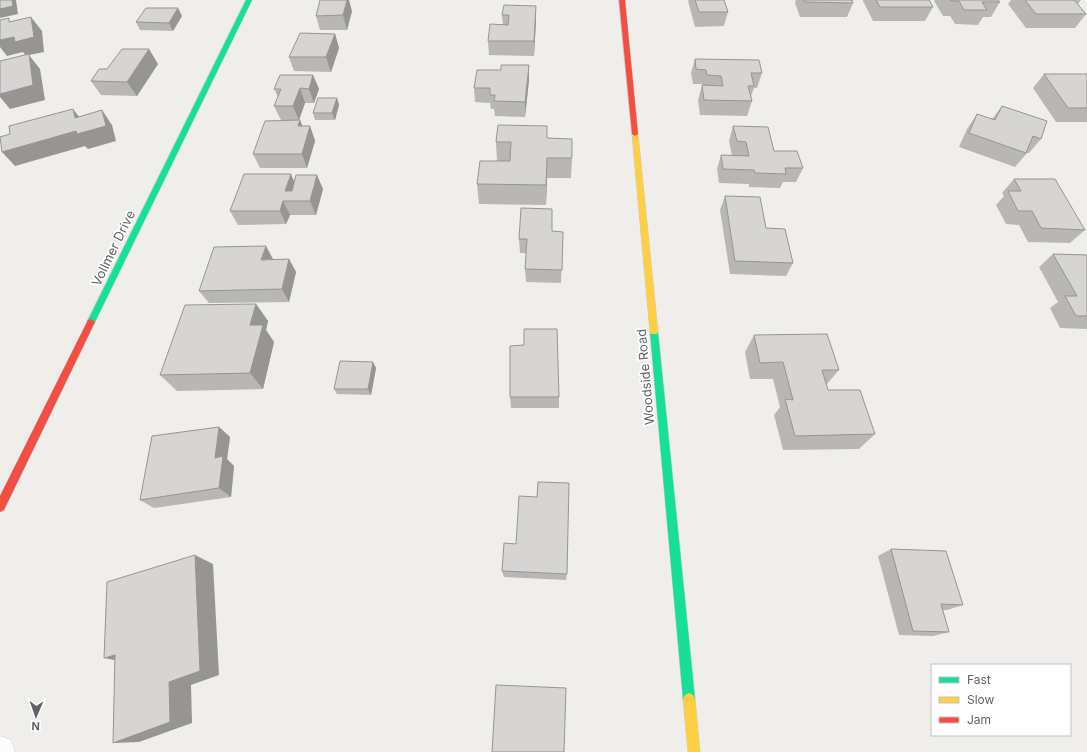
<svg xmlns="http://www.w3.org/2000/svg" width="1087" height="752" viewBox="0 0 1087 752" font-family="Inter,sans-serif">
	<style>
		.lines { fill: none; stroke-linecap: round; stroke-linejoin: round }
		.street-casing { stroke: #cbcccc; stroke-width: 1 }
		.fast-casing { stroke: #cacacb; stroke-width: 1 }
		.slow-casing { stroke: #cacacb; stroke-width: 1 }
		.jam-casing { stroke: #cacacb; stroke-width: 1 }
		.street { fill: #fdfcfc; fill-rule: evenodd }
		.fast { fill: #16e098; fill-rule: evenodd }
		.slow { fill: #ffcf43; fill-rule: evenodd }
		.jam { fill: #f24e42; fill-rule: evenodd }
		.wall { fill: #b8b7b5 }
		.shaded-wall { fill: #969594 }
		.building { fill: #d6d5d3; stroke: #969594 }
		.labels { text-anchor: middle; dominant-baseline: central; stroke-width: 3.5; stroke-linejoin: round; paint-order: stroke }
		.street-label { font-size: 13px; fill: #5f6368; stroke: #fff }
	</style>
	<rect width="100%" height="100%" fill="#efeeea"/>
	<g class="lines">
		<g class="street-casing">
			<path id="street" d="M0 736 11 740 15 752H0Z"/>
		</g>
		<g class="fast-casing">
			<path id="fast" d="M246 0H252L95 322 94 324H88L87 322Z
				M654 328 657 330 658 332 695 699 693 703 689 705 685 703 683 699 650 332 651 330Z"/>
		</g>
		<g class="slow-casing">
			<path id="slow" d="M633 132H637L638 134 658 332 657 334H651L650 332 632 134Z
				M689 693 693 695 695 699 700 752H688L683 699 685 695Z"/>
		</g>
		<g class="jam-casing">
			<path id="jam" d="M619 0H625L638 134 635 136 632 134Z
				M91 319 95 322 4 510 0 512V496L88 320Z"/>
		</g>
		<use href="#street" class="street"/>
		<use href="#fast" class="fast"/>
		<use href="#slow" class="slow"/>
		<use href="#jam" class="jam"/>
	</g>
	<path class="wall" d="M689 0H724L728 12 724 26 695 27 688 1Z
		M796 0H852L853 3 847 17H800L795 3Z
		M863 0H929L933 7 925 21H873L863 1Z
		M935 0H998L1000 2 991 17H983L978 25 955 24 950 16H943L934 1Z
		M1011 0H1081L1078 4 1086 14 1075 28H1026L1008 4Z
		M536 6V20L534 56 489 55 488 41 503 25 502 15Z
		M352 11 347 30H320L316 16Z
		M182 16 173 31 140 30 136 22Z
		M335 34 339 48 331 72 294 71 289 57Z
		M695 59 762 73 757 88H754L751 96 752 101 747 116 700 115 698 100 702 85H703L702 84H693L691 73Z
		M158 64 137 96 101 95 91 81 107 69Z
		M1044 74H1087V122H1056L1033 88Z
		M313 75 319 89 314 103H305L299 120H281L274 106 278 97 274 89Z
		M529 80 525 117 495 116 494 109H491L490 103 475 102 474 88Z
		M337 98 339 105 335 120H315L313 113Z
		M1002 106 1041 139 1029 153H1027L1015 167 959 147 967 129 977 114 992 119Z
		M300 120 302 126H310L315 141 307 168H260L253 154Z
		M733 126 803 168 796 182H783L780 188 749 187V184L719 183 717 169 721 155H732L729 141Z
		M547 138 572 158 571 178H547L546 205 479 204 477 184 497 161 496 142Z
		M1014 179 1085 230 1070 243 1028 242 1019 225 1006 224 996 205 1004 196 1002 193Z
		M294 181 323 189 316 215H290L286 224 238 225 230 211Z
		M725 196 766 228 793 263 786 276 730 274 720 210Z
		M552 231 563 232 561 283 526 282 525 269 527 253H520L519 239Z
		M1053 254 1087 255V329L1060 328 1050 308 1058 302 1039 267Z
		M273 259H289L296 272 289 302 209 303 199 291Z
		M256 304 268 321 266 330 274 342 263 389 177 391 160 375Z
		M754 335 839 370 826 385 828 390 875 434 859 449 783 450 774 415 780 407 773 379H750L745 352Z
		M524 345 559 397V408H511L510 397Z
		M373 362 376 368 371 395 337 394 334 389Z
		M219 427 230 437 227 459 234 466 231 497 154 508 140 500Z
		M891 549 963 605 947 610H943L949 632 933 636 899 635 878 556Z
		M502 571 567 574 566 580 504 577Z"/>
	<path class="shaded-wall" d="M12 0H16L18 14 0 18V9Z
		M347 0H349L352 11 347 30 343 15Z
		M536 6V20L534 56V41Z
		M178 8 182 16 173 31 169 23Z
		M31 17 42 31 44 52 29 55 40 69 45 100 10 109 0 97V91L26 56 23 52 7 56 0 47V40L14 37Z
		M335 34 339 48 331 72 326 57Z
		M149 49 158 64 137 96 127 82Z
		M529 65V80L525 117V102Z
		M313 75 319 89 314 103 309 89Z
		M300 88 305 103 299 120 293 106Z
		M337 98 339 105 335 120 332 113Z
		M73 109 84 123 102 110 112 125 116 141 88 149 85 146 15 166 2 152 75 118Z
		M300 120 306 135 298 126Z
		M310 126 315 141 307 168 302 154Z
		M547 158V178L546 205V185Z
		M291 174 297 188 293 201 285 191Z
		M317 175 323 189 316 215 310 201Z
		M283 201 290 215 286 224 280 211Z
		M266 246 273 259 261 260Z
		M289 259 296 272 289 302 282 289Z
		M256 304 268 321 266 330 274 342 263 389 250 373V325Z
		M373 362 376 368 371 395 368 389Z
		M219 427 230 437 227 459 234 466 231 497 219 488 215 458Z
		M195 555 213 564 219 675 191 685 192 723 139 742 113 743 169 682Z
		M115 655 129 663 104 658Z"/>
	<path class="building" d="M0 0H12L13 6 0 9Z
		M320 0H347L343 15 316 16Z
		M695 0H724L728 12H699Z
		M804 0H852L853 3 805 2Z
		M876 0H929L933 7H880Z
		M950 0H998L1000 2H982L987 10H964L959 1H951Z
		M1025 0H1074L1086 14H1036Z
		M504 5 536 6 534 41H488L490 24 508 25 509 15H502Z
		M146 8H178L169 23 136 22Z
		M31 17 34 37 15 42 14 37 0 40V20L9 18V22Z
		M300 33 335 34 326 57H289Z
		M122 49H149L127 82 91 81 99 69H107Z
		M29 54 33 85 0 94V61Z
		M695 59 759 60 762 73H751L754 86H748L752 101 704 100 702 85 723 86 721 76 707 75 706 70 696 69Z
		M501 65H529L525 102 494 101 495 95H490V88H474L477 70H501Z
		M1044 74H1087V108H1068Z
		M280 75H313L309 89 300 88 293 106H274L281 89H274Z
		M318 98H337L332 113H313Z
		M1002 106 1047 121 1041 139 1033 136 1026 153 969 133 977 114 995 120Z
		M73 109 75 118 102 110 106 126 77 134 76 131 2 152 0 137 10 134 9 126Z
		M300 120 298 126H310L302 154H253L265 121Z
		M498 125 547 126V138L572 139V158H547L546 185 477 184 480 161H510L511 142H496Z
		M733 126 768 127 774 151H797L803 168H785L786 174 755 173 754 170 723 169 721 155 749 156 746 142 737 141Z
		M244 174H291L285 191H292L296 175H317L310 201H283L280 211H230Z
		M1014 179H1055L1085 230 1041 228 1032 211H1018L1008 191H1021Z
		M725 196 760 197 766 228 785 229 793 263 735 261Z
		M521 208 552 209V231L563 232 562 270 525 269 527 239H519Z
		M266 246 261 260 289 259 282 289 199 291 214 247Z
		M1053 254 1087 255V316H1076L1065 296H1077Z
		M256 304 250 325H263L250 373 160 375 185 305Z
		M524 329H557L559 397H510V346L524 345Z
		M827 334 839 370H822L828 390H860L875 434 795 436 785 399 793 400 783 362 760 363 754 335Z
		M340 361 373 362 368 389H334Z
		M219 427 215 458 223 456 219 488 140 500 152 436Z
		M538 482 569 483 567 574 502 571 504 543 516 544 519 496 537 497Z
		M891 549 946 551 963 605 941 604 949 632 913 631Z
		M195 555 200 671 169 682 170 722 113 743 115 655 104 658 107 582Z
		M496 685 566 688 564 752H492Z"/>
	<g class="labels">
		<g class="street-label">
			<text transform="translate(113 248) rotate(-64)">Vollmer Drive</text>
			<text transform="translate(645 377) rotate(-95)">Woodside Road</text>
		</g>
	</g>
	<rect x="931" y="664" width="140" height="72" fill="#ffffff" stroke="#bfc1c3"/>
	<rect x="939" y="677" width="20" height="6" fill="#16e098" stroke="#bfc1c3"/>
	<text x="967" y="684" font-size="12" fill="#5f6368">Fast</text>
	<rect x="939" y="697" width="20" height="6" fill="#ffcf43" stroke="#bfc1c3"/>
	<text x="967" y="704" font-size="12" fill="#5f6368">Slow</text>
	<rect x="939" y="717" width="20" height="6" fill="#f24e42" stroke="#bfc1c3"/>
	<text x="967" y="724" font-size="12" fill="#5f6368">Jam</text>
	<g transform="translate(36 716) rotate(182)" stroke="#ffffff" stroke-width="3" paint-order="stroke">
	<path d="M0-3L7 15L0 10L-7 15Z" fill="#5f6368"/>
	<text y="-6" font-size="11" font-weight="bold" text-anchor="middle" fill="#5f6368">N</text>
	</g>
</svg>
